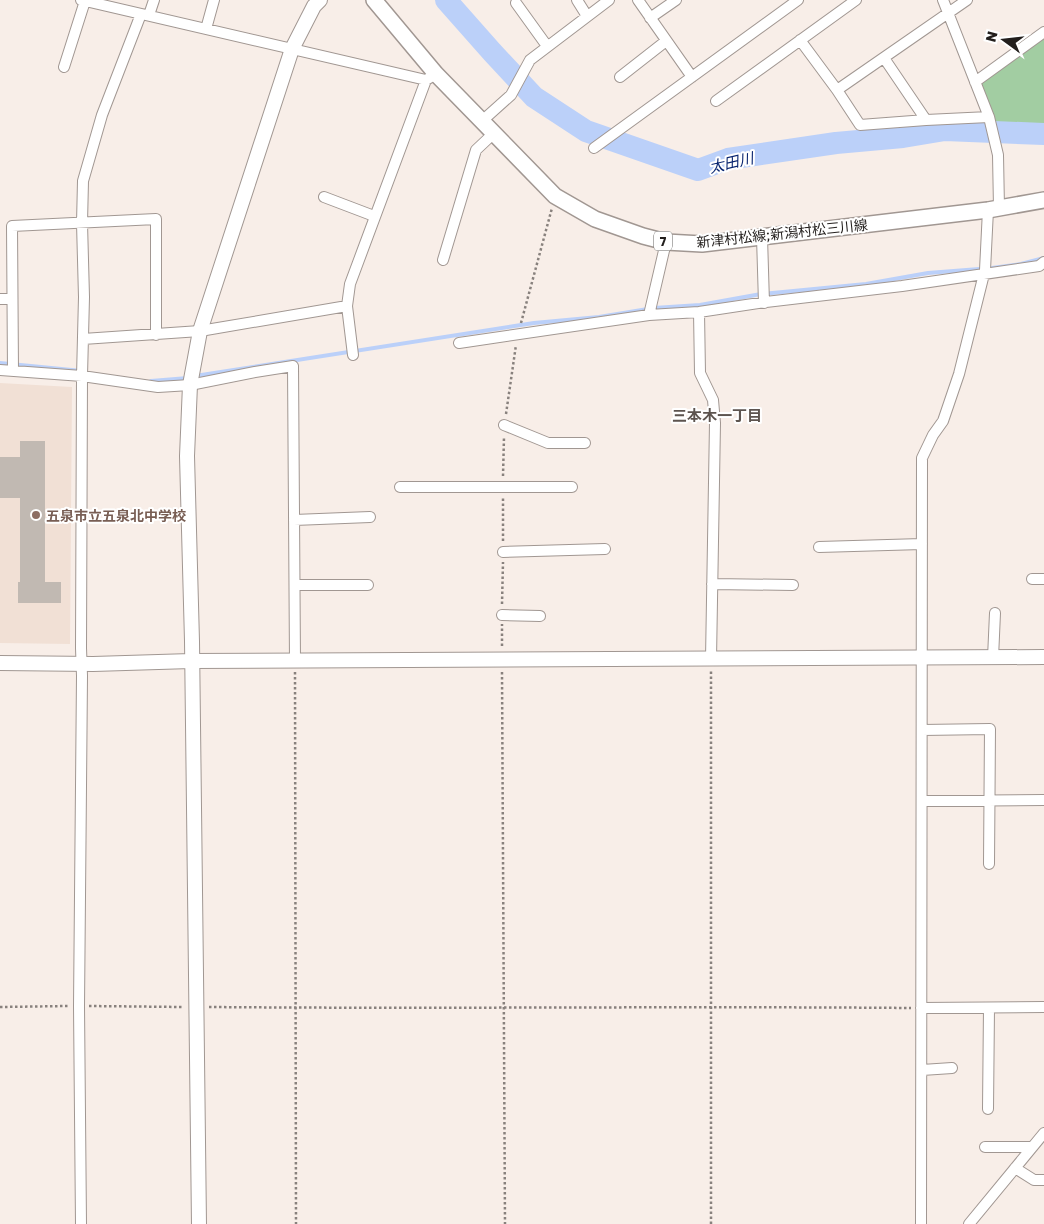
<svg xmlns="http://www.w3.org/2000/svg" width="1044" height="1224" viewBox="0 0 1044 1224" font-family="'Golos Text','Noto Sans JP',sans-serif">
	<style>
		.built { fill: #f1e0d5 }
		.green { fill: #a2cda2 }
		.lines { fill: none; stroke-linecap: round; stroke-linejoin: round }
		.stream { stroke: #bbd0f9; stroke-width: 4 }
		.river { stroke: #bbd0f9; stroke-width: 22 }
		.building { fill: #c1b9b2 }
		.street-casing { stroke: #a19792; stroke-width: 12 }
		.secondary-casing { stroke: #a19792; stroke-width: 16 }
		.primary-casing { stroke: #a19792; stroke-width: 18 }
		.path { stroke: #88817d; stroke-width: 2.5; stroke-dasharray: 2.5 2.5; stroke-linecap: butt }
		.street { stroke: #fff; stroke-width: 10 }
		.secondary { stroke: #fff; stroke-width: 14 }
		.primary { stroke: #fff; stroke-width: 15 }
		.education-dot { fill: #8d6e63; stroke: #fff; stroke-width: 2 }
		.labels { text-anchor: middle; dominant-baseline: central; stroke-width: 4; stroke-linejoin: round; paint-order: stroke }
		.shield { fill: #fff; stroke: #646260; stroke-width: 1 }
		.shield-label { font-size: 12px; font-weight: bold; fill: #221e1c }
		.street-label { font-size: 14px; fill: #221e1c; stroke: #fff }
		.education-label { font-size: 14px; font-weight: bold; fill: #785e54; stroke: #fff; text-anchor: start }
		.water-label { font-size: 15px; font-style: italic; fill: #092570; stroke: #fff }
		.neighbourhood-label { font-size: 15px; font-weight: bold; fill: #5d544f; stroke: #fff }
	</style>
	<rect width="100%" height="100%" fill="#f8eee8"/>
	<path class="built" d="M0 383 72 387 70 644 0 643Z"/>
	<path class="green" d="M1044 32V134L992 129 975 82Z"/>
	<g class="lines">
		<path class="stream" d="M0 363 82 371
			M195 376 534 323 599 317 654 308 700 305 761 294 866 284 928 273 992 268 1021 264 1044 258
			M151 381 188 378"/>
		<path class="river" d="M446 0 492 52 534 97 586 131 698 170 728 159 836 143 903 137 945 130 1044 134"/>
	</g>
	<path class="building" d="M20 441H45V582H61V603H18V582H20V498H0V457H20Z"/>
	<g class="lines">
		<g class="street-casing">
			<path id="street" d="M81 0 426 80 436 74
				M577 0 587 16
				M638 0 692 77
				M943 0 989 117 998 155 999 208
				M516 3 547 46
				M149 15 154 0
				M650 18 676 0
				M206 29 214 0
				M800 40 837 90 860 125 926 120 989 117
				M884 58 926 120
				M64 67 85 1
				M620 77 666 41
				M975 82 1044 32
				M837 90 967 0
				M716 101 856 0
				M482 121 511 95 530 60 609 0
				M594 148 798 0
				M324 197 374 216
				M762 237 764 303
				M443 260 476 150 494 133
				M0 299H12
				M699 312 700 373 713 400 715 423 711 659
				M649 315 666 242
				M83 339 200 331 347 306
				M459 343 649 315 699 312 766 302 902 286 1039 266 1044 262
				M353 355 347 306 350 284 426 80
				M0 370 82 376 158 387 190 385 255 372 293 366 295 661
				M13 371 12 226 156 219V335
				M504 425 548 443H585
				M400 487H572
				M294 520 370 517
				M819 547 922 544
				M503 552 605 549
				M1032 579H1044
				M712 584 793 585
				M295 585H368
				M502 615 540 616
				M993 658 995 613
				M922 730 990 729 989 864
				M922 801 1044 800
				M921 1008 1044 1007
				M922 1070 952 1068
				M988 1109 989 1008
				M985 1147H1032
				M1015 1168 1034 1180H1044
				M81 1224 79 1006 82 676 81 648 82 376 84 297 82 223 83 181 102 115 141 14
				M921 1224 922 458 933 435 943 421 959 374 985 270 988 210
				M969 1224 1044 1133"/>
		</g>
		<g class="secondary-casing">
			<path id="secondary" d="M0 663 93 664 191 661 1044 657
				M199 1224 192 641 187 456 190 385 200 331 292 49 314 6 320 0"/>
		</g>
		<g class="primary-casing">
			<path id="primary" d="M374 0 436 74 555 196 595 219 643 236 666 242 702 244 988 210 1044 200"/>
		</g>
		<path class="path" d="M521 323 552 208
			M506 414 516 345
			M503 476 504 437
			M503 541V497
			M502 604 503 562
			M502 646V624
			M295 672 296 1224
			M502 672 505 1224
			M89 1006 183 1007
			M0 1007 68 1006
			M209 1007C443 1009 677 1006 911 1008
			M711 1224V671"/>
		<use href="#street" class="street"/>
		<use href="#secondary" class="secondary"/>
		<use href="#primary" class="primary"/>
	</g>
	<circle class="education-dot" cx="36" cy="515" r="5"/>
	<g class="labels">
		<rect class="shield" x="654" y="231.5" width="18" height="19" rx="4"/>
		<g class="shield-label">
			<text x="663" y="241">7</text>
		</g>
		<g class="street-label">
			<text transform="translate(782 233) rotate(-6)">新津村松線;新潟村松三川線</text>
		</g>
		<g class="education-label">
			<text x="46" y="515">五泉市立五泉北中学校</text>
		</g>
		<g class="water-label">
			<text transform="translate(731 162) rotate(-13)">太田川</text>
		</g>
		<g class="neighbourhood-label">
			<text x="717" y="415">三本木一丁目</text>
		</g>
	</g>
	<g transform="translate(1004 40) rotate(285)" stroke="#ffffff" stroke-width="4" paint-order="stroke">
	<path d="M0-4L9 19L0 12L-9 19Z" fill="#221e1c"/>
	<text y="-8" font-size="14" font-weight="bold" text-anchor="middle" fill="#221e1c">N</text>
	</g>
</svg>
